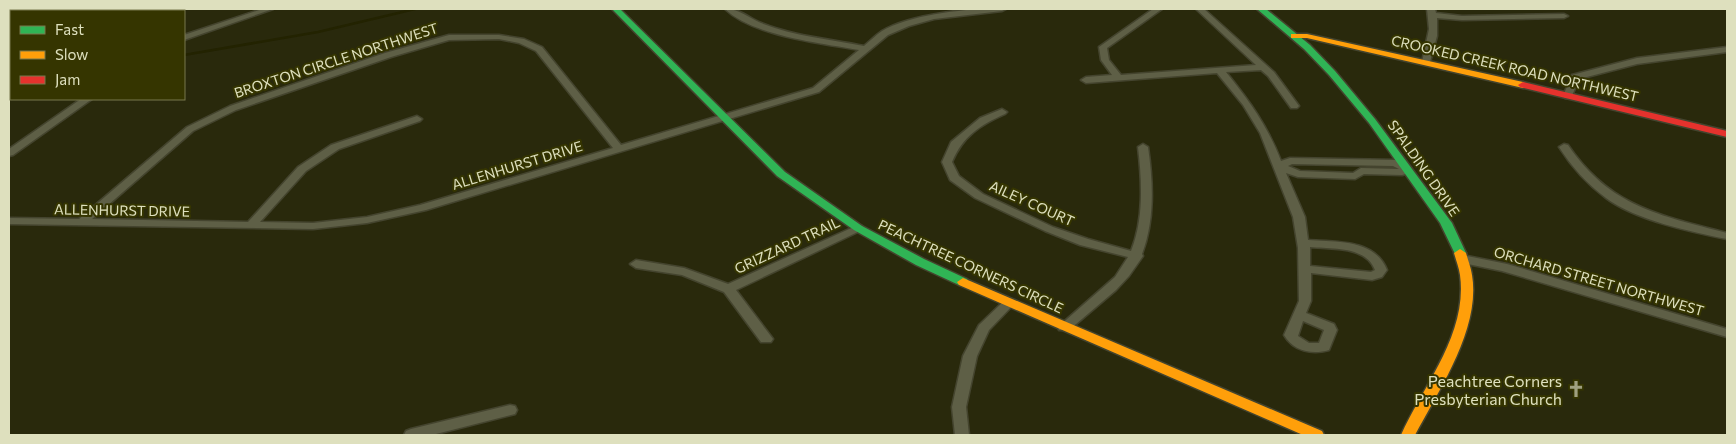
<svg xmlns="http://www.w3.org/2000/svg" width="1736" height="444" viewBox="0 0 1736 444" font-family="Commissioner,sans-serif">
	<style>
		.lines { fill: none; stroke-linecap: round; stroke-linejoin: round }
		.stream { stroke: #232301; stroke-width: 2.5 }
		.street-casing { stroke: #44442e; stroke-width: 3 }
		.fast-casing { stroke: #44442e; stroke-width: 3 }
		.slow-casing { stroke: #44442e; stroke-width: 3 }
		.jam-casing { stroke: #44442e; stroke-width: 3 }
		.street { fill: #5e5f46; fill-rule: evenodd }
		.fast { fill: #30b455; fill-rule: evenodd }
		.slow { fill: #ff9f0a; fill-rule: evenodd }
		.jam { fill: #e5322d; fill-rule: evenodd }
		.labels { text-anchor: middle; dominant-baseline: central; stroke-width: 4; stroke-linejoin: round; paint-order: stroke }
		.street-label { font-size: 14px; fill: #dee0be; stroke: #353500 }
		.near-poi-label { font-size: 16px; fill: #dee0be; stroke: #353500; text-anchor: end }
	</style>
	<rect width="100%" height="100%" fill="#29290c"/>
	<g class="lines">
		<path class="stream" d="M184 55 318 32 415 9
			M9 92 11 91"/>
		<g class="street-casing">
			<path id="street" d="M144 9H152V11H144Z
				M262 9H273L184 40V35Z
				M725 9C738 8 749 18 761 23 793 36 830 39 864 46 870 41 876 35 882 31 910 14 974 7 1006 9L1002 11 934 19 909 26 888 35 819 92 426 210 367 223 313 229 9 224V218L79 219 187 127 230 106 385 53 449 35H499L524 39 542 47 621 145 813 88 859 50C821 43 753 36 725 9ZM499 39 519 43 536 51 613 148 420 205 367 217 313 223 260 222 306 171 339 149 420 121 422 119 417 116 331 145 298 167 248 222 92 219 193 131 236 110 391 57 449 40Z
				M1153 9H1162L1107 48 1109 60 1121 75 1256 65 1196 9H1204L1274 72 1299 106 1297 108H1291L1268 76 1261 70 1226 72C1250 102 1267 125 1281 161L1290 158 1395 160 1411 168 1406 174 1402 175 1364 174 1355 179 1298 177 1286 173 1305 217 1308 240C1336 242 1375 239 1387 270L1382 277 1372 280 1311 273V301L1306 313 1334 324 1337 330 1329 350C1312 355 1293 351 1284 335L1299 301 1298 248 1293 217 1260 133 1243 105 1217 73 1086 83 1081 80 1086 77 1112 75 1101 60 1099 47ZM1292 164 1393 166 1399 169 1361 168 1353 173 1300 171 1288 166ZM1310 247C1332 249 1366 246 1375 270L1371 272 1310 266ZM1303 321 1324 330 1319 343H1309L1298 336Z
				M1427 9H1435L1436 13 1462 16 1564 14 1568 16 1564 18 1462 20 1437 18V36L1430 62 1426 65 1422 62 1429 29Z
				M1727 47V52L1637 64 1579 79 1571 98H1565L1563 96 1572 75 1637 58Z
				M81 99H92L13 155 9 156V149Z
				M1002 109 1007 112 1005 114C980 125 963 136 952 162L959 176 983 194 1053 227 1088 239 1131 251C1144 219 1142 181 1138 147L1143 144 1148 147C1153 182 1155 220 1142 254L1143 256 1129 276 1116 290 1069 330H1059L1058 327 1115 277 1128 257 1080 245 1045 231 975 198 950 180 942 162 951 142 980 118Z
				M1564 144 1568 145C1610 207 1659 215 1727 233V239C1692 232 1635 220 1606 198 1587 184 1571 166 1559 147Z
				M858 225 862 226 864 228 862 230 736 290 773 339 771 342H761L724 292 682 275 636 268 630 264 636 260 684 268 728 284Z
				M1462 255 1507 264 1727 329V337L1502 271 1458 262 1456 259Z
				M1009 299 1013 300 1015 303 989 330 977 356 966 407 969 435H955L952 407 963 356 979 325 1005 300Z
				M510 405 515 406 517 410 515 414 432 435H404L406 431 411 429Z"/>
		</g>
		<g class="fast-casing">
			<path id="fast" d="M612 9H620L785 172 862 226 924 259 967 279 969 282 967 285H959L916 265 854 230 777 176Z
				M1257 9H1266L1310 45 1335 71 1375 119 1452 223 1466 253 1464 256H1456L1440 223 1369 123 1329 75 1304 49Z"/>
		</g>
		<g class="slow-casing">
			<path id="slow" d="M1291 34H1307L1523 82 1528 85 1523 88 1307 38H1291Z
				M1460 249 1466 253C1468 260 1471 268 1472 275 1481 328 1439 390 1415 435H1401C1423 386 1468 334 1460 275 1459 268 1456 260 1454 253Z
				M963 278 1322 431 1324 435H1303L959 285 957 282Z"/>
		</g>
		<g class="jam-casing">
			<path id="jam" d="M1523 82 1727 131V137L1520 87 1518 85Z"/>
		</g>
		<use href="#street" class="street"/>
		<use href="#fast" class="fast"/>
		<use href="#slow" class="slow"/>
		<use href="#jam" class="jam"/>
	</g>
	<defs>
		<g id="church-bare" transform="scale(1.35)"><path d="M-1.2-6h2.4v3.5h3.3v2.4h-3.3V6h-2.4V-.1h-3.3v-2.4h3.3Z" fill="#9fa080" stroke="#353500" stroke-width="2.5" paint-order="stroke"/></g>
	</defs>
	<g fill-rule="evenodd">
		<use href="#church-bare" x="1576" y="389"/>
	</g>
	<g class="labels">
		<g class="street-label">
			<text transform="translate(336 60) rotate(-18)">BROXTON CIRCLE NORTHWEST</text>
			<text transform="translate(1515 68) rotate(13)">CROOKED CREEK ROAD NORTHWEST</text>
			<text transform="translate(517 165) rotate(-17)">ALLENHURST DRIVE</text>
			<text transform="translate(1424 168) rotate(55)">SPALDING DRIVE</text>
			<text transform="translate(1032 203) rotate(24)">AILEY COURT</text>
			<text transform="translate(122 210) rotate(1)">ALLENHURST DRIVE</text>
			<text transform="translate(787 245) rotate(-25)">GRIZZARD TRAIL</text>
			<text transform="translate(971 266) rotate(25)">PEACHTREE CORNERS CIRCLE</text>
			<text transform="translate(1599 281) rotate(16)">ORCHARD STREET NORTHWEST</text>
		</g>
		<g class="near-poi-label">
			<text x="1562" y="380">Peachtree Corners<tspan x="1562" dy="18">Presbyterian Church</tspan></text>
		</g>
	</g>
	<rect width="1736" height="444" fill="none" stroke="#dee0be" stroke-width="20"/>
	<rect x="10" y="10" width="175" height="90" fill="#353500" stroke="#79794c"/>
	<rect x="20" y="26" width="25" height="8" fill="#30b455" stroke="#79794c"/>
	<text x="55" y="35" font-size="15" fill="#dee0be">Fast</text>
	<rect x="20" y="51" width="25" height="8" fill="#ff9f0a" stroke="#79794c"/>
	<text x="55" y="60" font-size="15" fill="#dee0be">Slow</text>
	<rect x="20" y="76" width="25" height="8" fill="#e5322d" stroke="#79794c"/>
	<text x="55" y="85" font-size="15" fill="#dee0be">Jam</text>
</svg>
